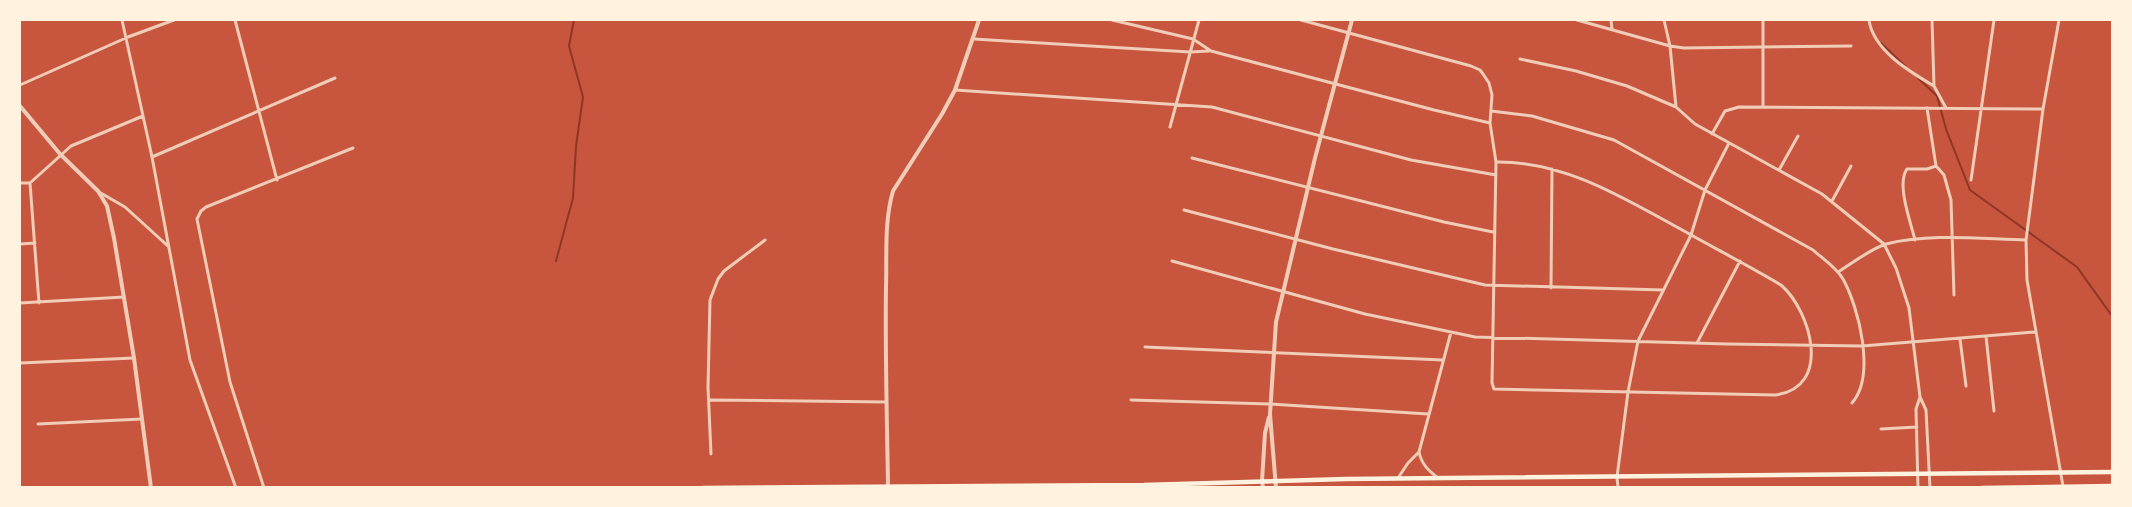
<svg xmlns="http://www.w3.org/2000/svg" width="2132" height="507" viewBox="0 0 2132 507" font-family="Mulish,sans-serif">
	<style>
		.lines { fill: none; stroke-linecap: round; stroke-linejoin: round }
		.stream { stroke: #8f3625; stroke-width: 2 }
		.minor { stroke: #f1ccb7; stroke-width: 3 }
		.tertiary { stroke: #f1ccb7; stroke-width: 4 }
		.secondary { stroke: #fff3e0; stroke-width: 4.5 }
	</style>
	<rect width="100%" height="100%" fill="#c8553d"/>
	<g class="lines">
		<path class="stream" d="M1881 43 1905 66
			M1918 78 1937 96 1946 129 1970 190 2077 267 2112 316
			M556 261 573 198 576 146 583 97 569 46 574 20"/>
		<path class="minor" d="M122 20 152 157 190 360 236 488
			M235 20 277 180
			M1112 20 1193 39 1211 51 1434 110 1490 123
			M1301 20 1471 66 1480 70 1483 74 1489 83 1492 95 1490 123 1496 162 1492 383 1494 389 1775 395C1833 388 1811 311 1781 285 1749 266 1716 249 1684 231 1625 199 1566 161 1496 162
			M1577 20 1670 46 1684 48 1851 46
			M1611 20 1612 29
			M1664 20 1670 46 1676 107 1695 124 1822 194 1884 244 1896 268 1909 308 1920 397 1926 410 1930 488
			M1869 20C1873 50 1910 72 1934 86
			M1932 20 1934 86 1946 108
			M2059 20 2043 109 2026 240 2027 280 2063 486
			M974 39 1190 52 1209 51
			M1520 59 1576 71 1627 86 1676 107
			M20 85 128 37 174 20
			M955 90 1212 107 1411 160 1496 175
			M1763 107V20
			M1491 111 1532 116 1614 140 1813 250C1823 259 1836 267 1843 279 1859 308 1876 376 1852 403
			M1170 127 1199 20
			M1712 134 1725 111 1739 107 2043 109
			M152 157 335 78
			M1192 158 1444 222 1493 232
			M1937 167 1944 175 1951 200 1954 295
			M1779 170 1798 136
			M1971 180 1994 20
			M20 183H30L71 146 143 116
			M30 183 39 303
			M99 192 125 207 169 247
			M1832 201 1851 166
			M1184 210 1333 249 1485 285 1663 290
			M1915 240C1911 223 1896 184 1907 169H1927L1936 166 1927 108
			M20 244 35 243
			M1172 261 1365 314 1475 337 1727 344 1862 346 2035 332
			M1838 272C1851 264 1872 248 1886 244 1930 233 1981 239 2026 240
			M1551 288 1552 169
			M20 303 124 297
			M1986 336 1994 411
			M1960 339 1966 386
			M1697 343 1740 261
			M1145 347 1443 360
			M20 363 134 358
			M710 400 886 402
			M1131 400 1270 404 1428 414
			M38 424 142 419
			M1881 429 1917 427
			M711 454 708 387 710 300 718 279 724 271 765 240
			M1398 478 1408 463 1419 452
			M1438 478C1428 470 1422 465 1419 452L1451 332
			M264 488 230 382 197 219 201 211 206 207 353 148
			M1618 488 1617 477 1628 392 1638 341 1691 235 1705 190 1729 143
			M1918 488 1916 409 1920 397"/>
		<path class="tertiary" d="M20 106 60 154 98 191 107 206 114 238 134 358 151 488
			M888 485C887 419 885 353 886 287 887 255 884 222 893 191L942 114 955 90 979 20
			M1263 488 1262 481 1265 433 1269 417
			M1276 488 1270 414 1276 322 1315 158 1352 20"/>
		<path class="secondary" d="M703 488 1144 485 1346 479 2112 472
			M1982 488 2112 486"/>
	</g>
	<rect width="2132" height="507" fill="none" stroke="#fff3e0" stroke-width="42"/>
</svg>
